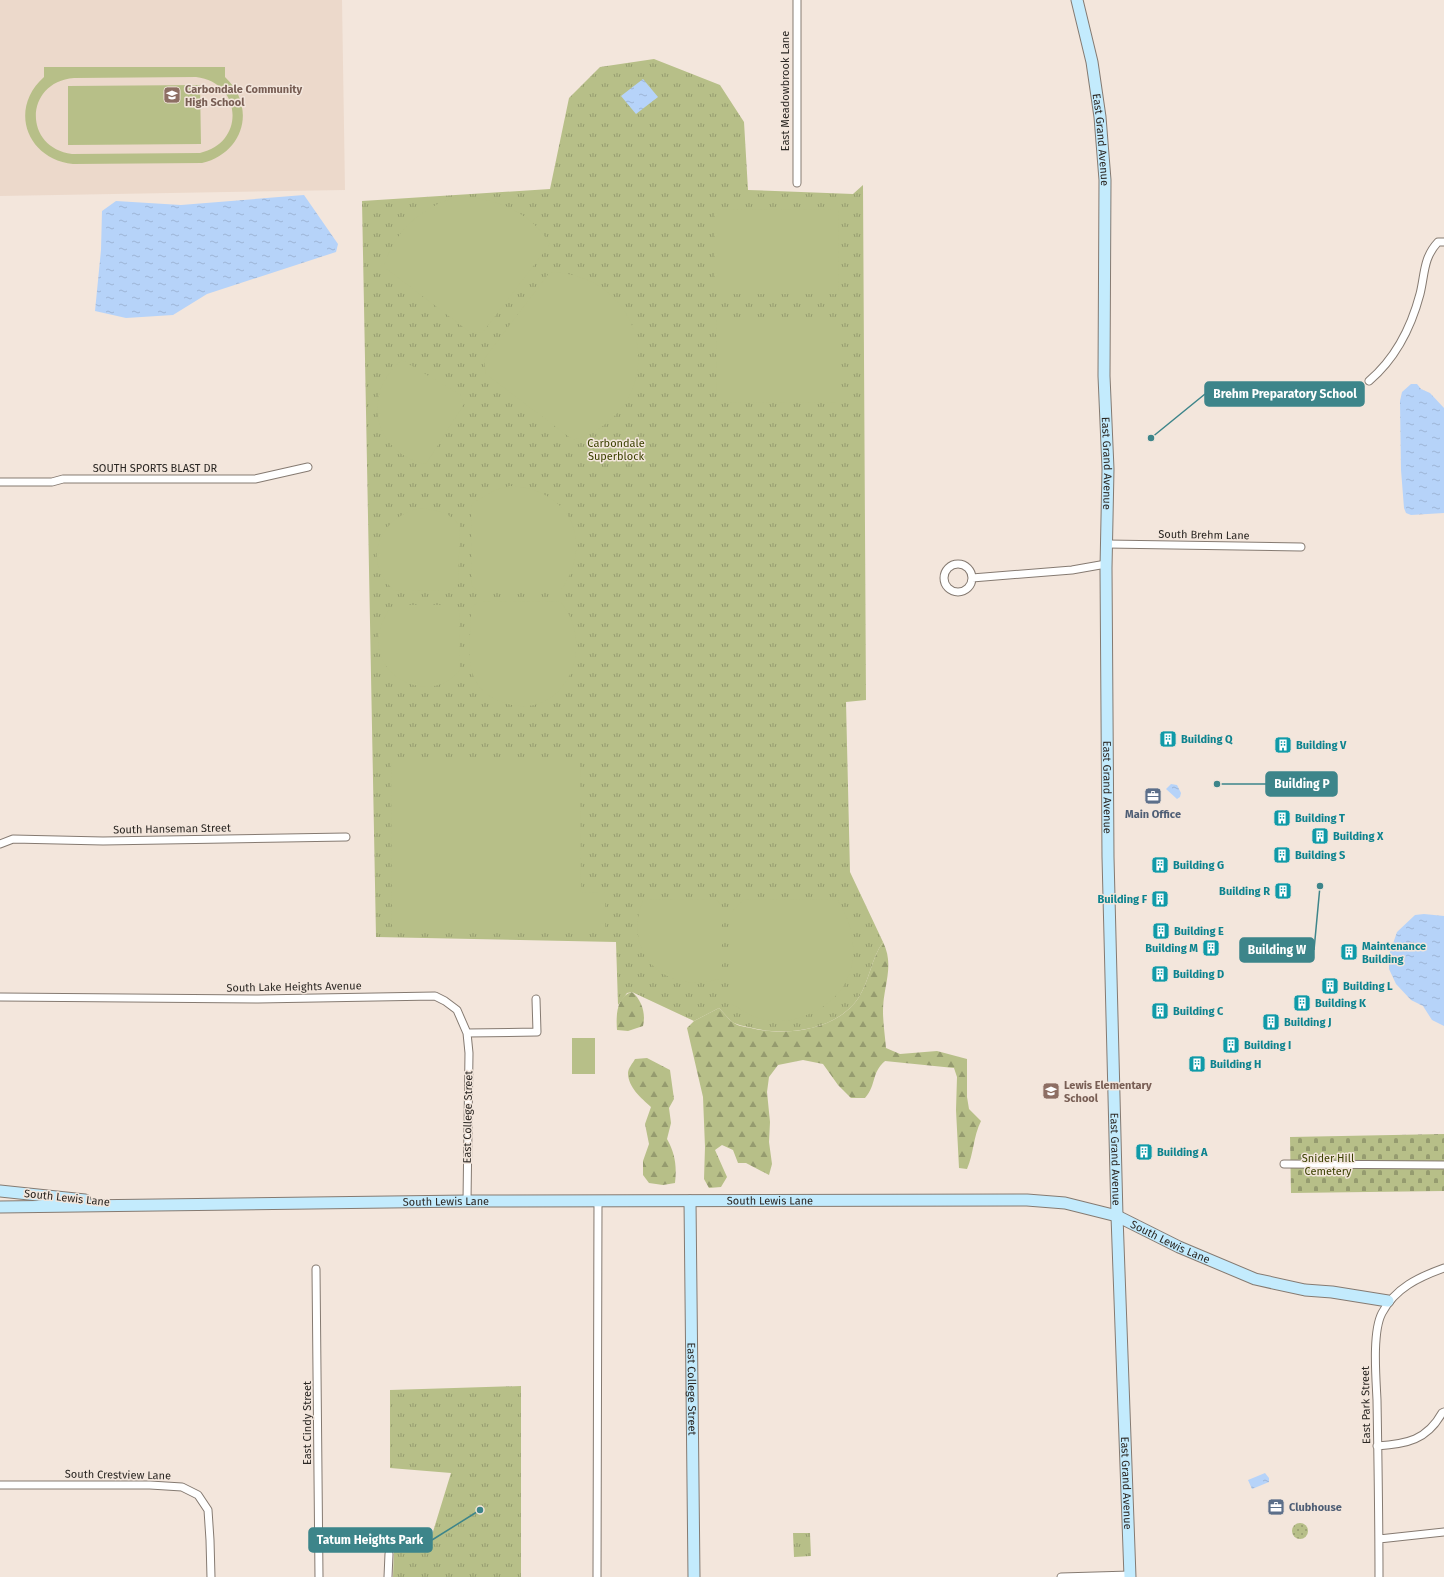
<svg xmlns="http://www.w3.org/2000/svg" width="1444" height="1577" viewBox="0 0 1444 1577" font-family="'Fira Sans',sans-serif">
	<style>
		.built { fill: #ecd9cb }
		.grass { fill: url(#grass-dots) }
		.forest { fill: url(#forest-firs) }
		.cemetery { fill: url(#cemetery-stones) }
		.park { fill: url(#park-tufts) }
		.pitch { fill: #b7bf88; fill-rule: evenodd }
		.water { fill: url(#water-ripples) }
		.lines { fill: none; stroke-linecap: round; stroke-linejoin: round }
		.street-casing { stroke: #857a71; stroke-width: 9 }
		.secondary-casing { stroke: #857a71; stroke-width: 13 }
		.street { stroke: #fff; stroke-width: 7 }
		.secondary { stroke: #c3ebfd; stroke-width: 11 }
		.labels { text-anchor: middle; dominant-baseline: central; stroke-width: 3; stroke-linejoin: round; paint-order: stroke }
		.education-label { font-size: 11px; font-weight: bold; fill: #785e54; stroke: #f3e6dc; text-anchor: start }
		.street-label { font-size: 11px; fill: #2b2723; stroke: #f3e6dc }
		.park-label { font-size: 11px; fill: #3b4000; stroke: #f3e6dc }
		.culture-label { font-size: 11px; font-weight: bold; fill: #0d838f; stroke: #f3e6dc; text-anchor: start }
		.service-label { font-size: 11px; font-weight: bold; fill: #4e5e75; stroke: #f3e6dc }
		.leader { fill: none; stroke: #3d858a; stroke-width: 1.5 }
		.callout-dot { fill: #3d858a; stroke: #f3e6dc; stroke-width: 1.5 }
		.callout { fill: #3d858a; stroke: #3d858a; stroke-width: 1.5 }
		.callout-label { font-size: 12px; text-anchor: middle; font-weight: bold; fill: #fff }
	</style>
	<defs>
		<pattern id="grass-dots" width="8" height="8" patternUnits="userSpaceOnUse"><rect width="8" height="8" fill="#b7bf88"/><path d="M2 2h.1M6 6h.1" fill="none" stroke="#959b6f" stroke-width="1.8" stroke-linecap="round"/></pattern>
		<pattern id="forest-firs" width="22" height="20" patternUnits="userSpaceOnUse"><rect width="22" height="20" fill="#b7bf88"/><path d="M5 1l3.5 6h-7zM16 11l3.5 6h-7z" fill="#959b6f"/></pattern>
		<pattern id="cemetery-stones" width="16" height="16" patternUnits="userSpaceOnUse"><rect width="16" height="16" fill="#b7bf88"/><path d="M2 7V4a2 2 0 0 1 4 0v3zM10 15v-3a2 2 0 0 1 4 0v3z" fill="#959b6f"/></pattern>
		<pattern id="park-tufts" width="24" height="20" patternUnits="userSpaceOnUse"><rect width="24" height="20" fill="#b7bf88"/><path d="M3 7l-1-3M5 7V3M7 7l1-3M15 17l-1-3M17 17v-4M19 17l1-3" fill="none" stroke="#959b6f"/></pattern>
		<pattern id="water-ripples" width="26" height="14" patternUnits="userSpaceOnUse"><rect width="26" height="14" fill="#b6d3f9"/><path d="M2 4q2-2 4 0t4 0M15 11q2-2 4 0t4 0" fill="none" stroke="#9db5d5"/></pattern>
	</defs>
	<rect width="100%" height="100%" fill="#f3e6dc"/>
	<path class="built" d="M0 0H342L345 190 0 196Z"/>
	<path class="grass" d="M1292 1531a8 8 0 1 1 16 0a8 8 0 1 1-16 0Z"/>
	<path class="forest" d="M883 942C895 966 883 986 883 1011 883 1023 885 1036 886 1048L900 1054 937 1051 967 1059V1097L969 1109 981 1121C973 1137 974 1153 967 1169L959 1168 956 1110 957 1077 954 1068 885 1061C871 1073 877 1084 865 1098H851L838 1085 823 1064 803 1060 778 1065 769 1077 767 1092 770 1122 769 1142 772 1164 769 1175 746 1163H738L733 1150 722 1145 715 1150 727 1177 721 1187 709 1188 704 1179 705 1147 703 1097 687 1028 694 1021 719 1008C724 1013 728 1019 734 1023 738 1026 746 1027 751 1028 787 1037 838 1030 859 997 870 979 871 959 883 942Z
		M632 992C642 1000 646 1014 643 1026L628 1031 617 1030C616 1017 616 996 632 992Z
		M647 1058 670 1070 674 1099 669 1108 671 1123 667 1139C675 1153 677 1166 675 1183L663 1185 649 1183 643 1175V1161L649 1144 645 1124 651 1107C641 1098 628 1087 628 1073 628 1068 633 1063 635 1059Z"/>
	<path class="cemetery" d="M1444 1134V1191L1291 1193 1290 1137Z"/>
	<path class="park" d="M654 59 720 85 744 122 748 190 853 194 863 185 866 700 846 702 850 872 883 942C871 959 870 979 859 997 837 1031 785 1037 748 1027 744 1026 738 1025 734 1023 728 1019 724 1013 719 1008L694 1021 632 992 627 993 618 1005 616 942 376 937 362 201 550 189 569 98 600 67Z
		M521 1386V1577H393L394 1548H428L451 1473 390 1468V1390Z
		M793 1533H810L811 1556 794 1557Z"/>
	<path class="pitch" d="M44 67H225V77C257 107 244 153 202 163L73 164C27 159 8 109 44 77ZM74 78 196 77C242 82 246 143 200 153L72 154C23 148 24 82 74 78Z
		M200 85 201 144 68 145V86Z
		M460 196C497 199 530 211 550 244L483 332 471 333 384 267C393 231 424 205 460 196Z
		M838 209 839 294H715V210Z
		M550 272C654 275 672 411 573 440L486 374 484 359Z
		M716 318H840V402L717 403Z
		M402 360 462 396 464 404 426 464C373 453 361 393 402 360Z
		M510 486C570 489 595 541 561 590H477L472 586 471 504 495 490Z
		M422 508 446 513 460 525 458 584 453 590 394 591C389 585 384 580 381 574 367 543 392 512 422 508Z
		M479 601 561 602C601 653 557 730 495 699 483 694 474 681 471 669 468 654 471 624 471 608Z
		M393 605H451L459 611 460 670C426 714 345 664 393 605Z
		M391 760H580L581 892 605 893V931H392Z
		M715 899 722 905V978C668 997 621 955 643 900Z
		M837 899C864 941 859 993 809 1014 795 1021 778 1023 762 1019 751 1016 741 1010 732 1004V912L743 900Z
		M572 1038H595V1074H572Z"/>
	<path class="water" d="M643 79 658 97 636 114 621 96Z
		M304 195 338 244 336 252 207 294 173 315 126 318 95 311 101 250 102 211 116 201 181 205Z
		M1411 384H1417L1421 389 1430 393 1444 408V513L1411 515 1406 513 1404 508 1401 470 1400 401 1402 392Z
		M1171 784 1177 785 1181 793 1180 797 1177 799 1166 789Z
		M1424 914 1444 916V1026L1432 1020 1423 1006 1411 1000 1396 984 1389 969V955L1397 932 1415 915Z
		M1265 1473 1269 1478V1482L1252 1489 1248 1480Z"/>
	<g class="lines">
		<g class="street-casing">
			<path id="street" d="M797 0V183
				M1369 381C1396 358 1411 328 1420 294 1425 274 1423 258 1438 242H1444
				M0 482H52L63 479H255L308 467
				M1107 544 1301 547
				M944 578a14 14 0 1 1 28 0a14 14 0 1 1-28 0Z
				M972 578 1072 570 1106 564
				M0 844 13 839 103 841 346 837
				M0 997 258 999 435 996 445 1001 457 1010 467 1033 469 1053 467 1201
				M467 1033 537 1032 536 999
				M1284 1164 1444 1165
				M316 1269 319 1577
				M1377 1446C1407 1444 1427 1440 1442 1413L1444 1412
				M0 1485H150L182 1487 198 1495 208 1510 210 1540 211 1577
				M1379 1539 1444 1532
				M388 1577 389 1554
				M597 1577 598 1201
				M1061 1577 1130 1575
				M1379 1577C1379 1518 1378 1459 1377 1400 1376 1378 1372 1332 1382 1313 1395 1288 1419 1277 1444 1268"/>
		</g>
		<g class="secondary-casing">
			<g id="secondary">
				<path id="s1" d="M1077 0 1092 62 1100 117 1105 180 1104 376 1108 469 1106 568 1108 857 1117 1216 1130 1577"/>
				<path d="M0 1191 85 1200"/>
				<path id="s2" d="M690 1201 694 1577"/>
				<path id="s3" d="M0 1207 467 1201 1027 1200 1065 1203 1117 1216 1179 1247 1255 1279 1305 1290 1332 1292 1388 1301"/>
			</g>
		</g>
		<use href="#street" class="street"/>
		<use href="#secondary" class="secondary"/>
	</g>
	<defs>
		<g id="school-square" transform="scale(0.9)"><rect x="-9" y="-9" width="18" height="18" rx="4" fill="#8d6e63" stroke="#f3e6dc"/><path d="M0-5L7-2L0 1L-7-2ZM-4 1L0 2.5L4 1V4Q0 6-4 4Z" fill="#fff"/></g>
		<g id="building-square" transform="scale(0.9)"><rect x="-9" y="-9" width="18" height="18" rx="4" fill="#0f9aa8" stroke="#f3e6dc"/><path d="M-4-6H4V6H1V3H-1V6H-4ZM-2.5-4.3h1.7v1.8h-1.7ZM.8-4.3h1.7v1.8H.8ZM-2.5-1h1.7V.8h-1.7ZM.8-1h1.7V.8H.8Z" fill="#fff"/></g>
		<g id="office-square" transform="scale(0.9)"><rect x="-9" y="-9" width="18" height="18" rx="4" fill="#5c6f8a" stroke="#f3e6dc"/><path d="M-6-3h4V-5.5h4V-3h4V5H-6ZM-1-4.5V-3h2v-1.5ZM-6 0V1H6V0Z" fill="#fff"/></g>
	</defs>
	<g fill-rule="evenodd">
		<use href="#school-square" x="172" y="95"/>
		<use href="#building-square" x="1168" y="739"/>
		<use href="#building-square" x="1283" y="745"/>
		<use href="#office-square" x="1153" y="796"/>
		<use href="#building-square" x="1282" y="818"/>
		<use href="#building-square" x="1320" y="836"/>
		<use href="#building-square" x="1282" y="855"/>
		<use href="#building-square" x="1160" y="865"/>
		<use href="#building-square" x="1283" y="891"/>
		<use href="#building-square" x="1160" y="899"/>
		<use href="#building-square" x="1161" y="931"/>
		<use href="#building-square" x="1211" y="948"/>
		<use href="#building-square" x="1349" y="952"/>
		<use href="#building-square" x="1160" y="974"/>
		<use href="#building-square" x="1330" y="986"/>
		<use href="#building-square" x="1302" y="1003"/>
		<use href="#building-square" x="1160" y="1011"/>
		<use href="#building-square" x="1271" y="1022"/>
		<use href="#building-square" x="1231" y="1045"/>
		<use href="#building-square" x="1197" y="1064"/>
		<use href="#school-square" x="1051" y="1091"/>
		<use href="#building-square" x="1144" y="1152"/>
		<use href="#office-square" x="1276" y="1507"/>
	</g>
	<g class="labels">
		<g class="education-label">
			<text x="185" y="89">Carbondale Community<tspan x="185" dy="13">High School</tspan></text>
			<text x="1064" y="1085">Lewis Elementary<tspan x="1064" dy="13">School</tspan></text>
		</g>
		<g class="street-label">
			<text transform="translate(785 91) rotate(-90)">East Meadowbrook Lane</text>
			<text stroke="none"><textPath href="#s1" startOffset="142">East Grand Avenue</textPath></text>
			<text stroke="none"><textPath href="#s1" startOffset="466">East Grand Avenue</textPath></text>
			<text x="155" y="468">SOUTH SPORTS BLAST DR</text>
			<text transform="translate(1204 535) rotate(1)">South Brehm Lane</text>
			<text stroke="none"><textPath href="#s1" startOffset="790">East Grand Avenue</textPath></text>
			<text transform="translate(172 829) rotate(-1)">South Hanseman Street</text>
			<text transform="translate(294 987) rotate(-1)">South Lake Heights Avenue</text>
			<text transform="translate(468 1117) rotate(-89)">East College Street</text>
			<text stroke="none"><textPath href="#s1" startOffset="1162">East Grand Avenue</textPath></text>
			<text transform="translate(67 1198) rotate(6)">South Lewis Lane</text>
			<text stroke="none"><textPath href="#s3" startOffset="446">South Lewis Lane</textPath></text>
			<text stroke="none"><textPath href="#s3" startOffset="770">South Lewis Lane</textPath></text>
			<text stroke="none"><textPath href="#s3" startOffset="1178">South Lewis Lane</textPath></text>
			<text stroke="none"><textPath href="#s2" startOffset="188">East College Street</textPath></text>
			<text transform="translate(1366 1405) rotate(-91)">East Park Street</text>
			<text transform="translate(307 1423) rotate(-90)">East Cindy Street</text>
			<text transform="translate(118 1475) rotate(1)">South Crestview Lane</text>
			<text stroke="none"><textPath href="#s1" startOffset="1486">East Grand Avenue</textPath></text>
		</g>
		<g class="park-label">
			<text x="616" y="443">Carbondale<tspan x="616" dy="13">Superblock</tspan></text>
			<text x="1328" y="1158">Snider Hill<tspan x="1328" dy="13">Cemetery</tspan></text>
		</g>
		<g class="culture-label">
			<text x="1181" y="739">Building Q</text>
			<text x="1296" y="745">Building V</text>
			<text x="1295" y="818">Building T</text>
			<text x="1333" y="836">Building X</text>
			<text x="1295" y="855">Building S</text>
			<text x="1173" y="865">Building G</text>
			<text x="1270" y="891" text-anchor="end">Building R</text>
			<text x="1147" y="899" text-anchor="end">Building F</text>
			<text x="1174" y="931">Building E</text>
			<text x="1362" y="946">Maintenance<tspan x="1362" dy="13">Building</tspan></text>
			<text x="1198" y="948" text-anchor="end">Building M</text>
			<text x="1173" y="974">Building D</text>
			<text x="1343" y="986">Building L</text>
			<text x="1315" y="1003">Building K</text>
			<text x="1173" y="1011">Building C</text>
			<text x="1284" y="1022">Building J</text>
			<text x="1244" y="1045">Building I</text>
			<text x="1210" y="1064">Building H</text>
			<text x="1157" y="1152">Building A</text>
		</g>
		<g class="service-label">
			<text x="1153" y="814">Main Office</text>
			<text x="1289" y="1507" text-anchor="start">Clubhouse</text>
		</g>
	</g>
	<path class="leader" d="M1151 438L1205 394M1217 784L1266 784M1320 886L1314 950M480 1510L432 1540"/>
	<g class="callout-dot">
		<circle cx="1151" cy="438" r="4"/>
		<circle cx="1217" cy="784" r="4"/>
		<circle cx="1320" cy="886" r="4"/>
		<circle cx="480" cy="1510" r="4"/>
	</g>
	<g class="callout">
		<rect x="1205" y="382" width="159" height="24" rx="4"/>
		<rect x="1266" y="772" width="71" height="24" rx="4"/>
		<rect x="1240" y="938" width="74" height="24" rx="4"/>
		<rect x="309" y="1528" width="123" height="24" rx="4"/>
	</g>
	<g class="callout-label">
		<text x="1285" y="398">Brehm Preparatory School</text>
		<text x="1302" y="788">Building P</text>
		<text x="1277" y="954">Building W</text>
		<text x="370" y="1544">Tatum Heights Park</text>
	</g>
</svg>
